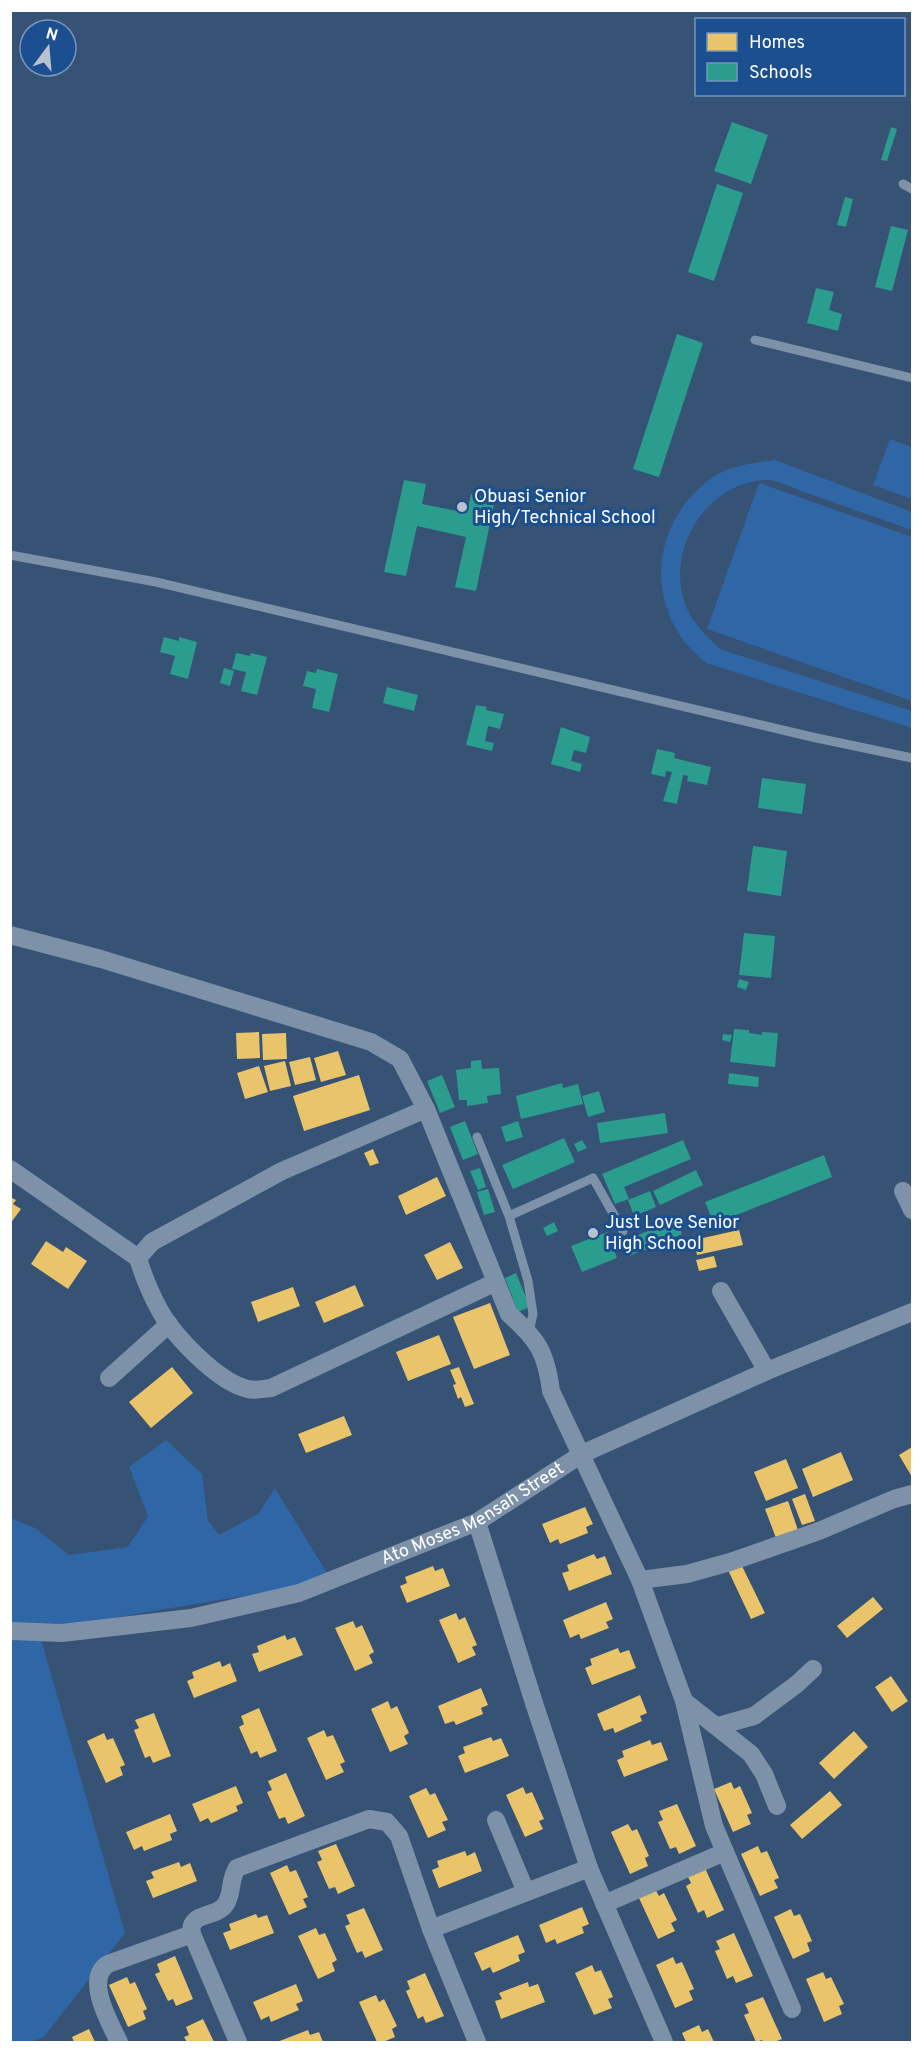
<svg xmlns="http://www.w3.org/2000/svg" width="923" height="2053" viewBox="0 0 923 2053" font-family="Overpass,sans-serif">
	<style>
		.green { fill: #2f66a5 }
		.homes { fill: #e9c46a }
		.schools { fill: #2a9d8f }
		.lines { fill: none; stroke-linecap: round; stroke-linejoin: round }
		.lane { stroke: #7d92a8; stroke-width: 9 }
		.street { stroke: #7d92a8; stroke-width: 18 }
		.poi-dot { fill: #b9c2ce; stroke: #1b4f8f; stroke-width: 2 }
		.labels { text-anchor: middle; dominant-baseline: central; stroke-width: 6; stroke-linejoin: round; paint-order: stroke }
		.poi-label { font-size: 18px; fill: #fff; stroke: #1b4f8f; text-anchor: start }
		.street-label { font-size: 18px; fill: #fff; stroke: #1b4f8f }
	</style>
	<rect width="100%" height="100%" fill="#365274"/>
	<path class="green" d="M890 439 912 447V499L873 485Z
		M775 460 912 512V530C875 517 838 504 801 491 791 487 776 479 766 480 704 483 662 555 688 611 696 626 707 637 720 649L912 711V728L706 663C698 655 689 648 683 640 644 585 659 515 713 477 732 465 754 463 775 460Z
		M759 483 912 537V701L707 629Z
		M166 1440 202 1474 208 1520 219 1535 258 1514 275 1488 332 1581 65 1626 11 1625V1518L35 1528 69 1555 128 1547 148 1516 129 1467Z
		M11 1638 41 1639 125 1933 44 2037 31 2042H11Z"/>
	<path class="homes" d="M259 1032 260 1058 237 1059 236 1033Z
		M286 1033 287 1059 263 1060 262 1034Z
		M338 1051 346 1075 321 1082 314 1058Z
		M310 1057 316 1080 295 1085 289 1062Z
		M285 1061 291 1086 270 1091 264 1066Z
		M259 1066 268 1092 245 1099 237 1073Z
		M359 1075 370 1110 304 1131 293 1096Z
		M373 1149 379 1163 370 1166 364 1153Z
		M437 1177 446 1196 406 1215 398 1196Z
		M10 1197 16 1200 13 1204 21 1209 10 1224Z
		M739 1230 743 1245 697 1255 694 1240Z
		M46 1241 63 1252 66 1247 87 1261 68 1289 31 1264Z
		M450 1242 463 1268 437 1280 424 1255Z
		M714 1256 717 1267 699 1271 696 1260Z
		M355 1285 364 1306 324 1323 315 1302Z
		M293 1287 300 1306 258 1322 251 1302Z
		M490 1303 510 1355 474 1369 453 1317Z
		M439 1335 451 1364 408 1381 396 1352Z
		M172 1367 193 1393 151 1428 129 1402Z
		M459 1367 474 1404 465 1407 461 1397 458 1399 453 1385 456 1384 450 1370Z
		M344 1416 352 1435 306 1453 298 1434Z
		M912 1447V1477L899 1455Z
		M841 1452 853 1480 813 1497 802 1469Z
		M786 1459 798 1488 766 1501 754 1472Z
		M805 1494 815 1521 802 1525 792 1499Z
		M788 1501 798 1530 776 1538 765 1509Z
		M585 1507 593 1524 586 1527 588 1533 560 1544 558 1539 550 1543 542 1524Z
		M594 1554 597 1559 605 1556 612 1574 569 1591 562 1573 569 1571 567 1565Z
		M741 1564 765 1613 751 1619 728 1570Z
		M433 1566 435 1571 443 1568 450 1586 407 1603 400 1586 407 1583 405 1577Z
		M873 1597 883 1609 847 1638 837 1626Z
		M606 1602 613 1619 606 1622 609 1628 581 1639 579 1634 570 1638 563 1620Z
		M456 1613 459 1620 465 1617 477 1645 472 1647 476 1655 458 1663 439 1620Z
		M353 1621 356 1628 362 1625 374 1652 369 1655 373 1663 355 1671 335 1628Z
		M285 1635 287 1640 295 1637 303 1655 259 1672 252 1654 259 1652 257 1646Z
		M618 1648 620 1653 629 1650 636 1668 592 1685 585 1668 592 1665 590 1659Z
		M220 1661 222 1667 230 1663 237 1681 194 1698 187 1681 194 1678 192 1672Z
		M891 1676 908 1701 892 1712 875 1687Z
		M481 1688 488 1705 481 1708 483 1714 456 1725 454 1721 445 1724 438 1706Z
		M640 1695 647 1713 640 1716 642 1721 615 1733 613 1728 604 1731 597 1714Z
		M388 1701 391 1709 397 1706 409 1733 404 1736 408 1744 390 1752 371 1709Z
		M259 1708 277 1751 260 1758 257 1751 251 1754 239 1727 244 1724 241 1716Z
		M154 1713 171 1756 153 1763 150 1756 145 1758 134 1730 139 1728 135 1720Z
		M324 1730 327 1737 333 1735 345 1762 340 1764 344 1772 326 1780 307 1738Z
		M854 1731 868 1747 834 1779 819 1763Z
		M104 1733 107 1740 113 1738 125 1765 120 1767 123 1775 106 1783 87 1741Z
		M491 1737 493 1741 501 1738 509 1756 465 1773 458 1756 465 1753 463 1747Z
		M650 1740 652 1745 661 1742 668 1760 624 1777 617 1760 624 1757 622 1751Z
		M286 1773 305 1816 288 1824 285 1817 279 1819 267 1792 272 1790 268 1781Z
		M731 1782 734 1789 740 1786 752 1813 747 1815 751 1824 733 1832 714 1789Z
		M236 1786 243 1803 236 1806 238 1811 211 1823 208 1818 200 1822 192 1804Z
		M523 1787 526 1794 532 1792 544 1819 539 1821 543 1829 525 1837 506 1795Z
		M426 1788 430 1795 435 1793 448 1820 442 1822 446 1830 428 1838 409 1796Z
		M830 1791 842 1805 802 1839 790 1825Z
		M677 1804 696 1846 679 1854 676 1847 670 1849 658 1822 663 1820 659 1811Z
		M170 1814 177 1831 170 1834 172 1840 144 1851 142 1846 134 1850 126 1832Z
		M628 1824 632 1831 637 1829 649 1856 645 1858 648 1866 630 1874 611 1832Z
		M336 1844 355 1886 338 1894 335 1887 329 1889 317 1862 322 1860 318 1851Z
		M758 1846 761 1853 767 1851 779 1878 774 1880 778 1888 760 1896 741 1854Z
		M465 1851 467 1856 475 1852 482 1871 439 1888 432 1870 439 1867 437 1861Z
		M179 1862 181 1867 190 1863 197 1881 153 1898 146 1881 154 1878 151 1872Z
		M287 1865 290 1872 296 1870 308 1897 303 1899 307 1907 289 1915 270 1873Z
		M705 1868 724 1910 707 1918 704 1910 698 1913 686 1886 691 1883 687 1875Z
		M655 1889 659 1896 664 1893 677 1920 671 1923 675 1931 658 1939 638 1896Z
		M582 1907 589 1924 582 1927 584 1933 557 1944 555 1939 546 1943 539 1925Z
		M364 1908 383 1950 365 1958 362 1951 357 1953 345 1926 350 1924 346 1915Z
		M791 1909 794 1916 800 1914 812 1941 807 1943 810 1951 793 1959 774 1917Z
		M256 1914 258 1918 267 1915 274 1933 230 1950 223 1933 231 1930 229 1924Z
		M316 1928 319 1935 325 1933 337 1960 332 1963 335 1971 318 1979 298 1936Z
		M734 1933 753 1976 736 1983 733 1976 727 1979 715 1951 720 1949 716 1941Z
		M518 1935 525 1952 518 1955 520 1961 493 1973 490 1967 482 1971 474 1953Z
		M175 1956 193 1999 176 2006 173 1999 168 2001 155 1974 160 1972 157 1964Z
		M673 1957 676 1964 682 1962 694 1989 689 1991 693 2000 675 2008 656 1965Z
		M592 1965 595 1972 601 1970 613 1997 608 1999 612 2008 594 2015 575 1973Z
		M823 1972 826 1979 831 1977 844 2004 839 2006 842 2014 824 2022 806 1979Z
		M425 1973 444 2016 426 2023 423 2016 418 2019 406 1991 410 1989 407 1981Z
		M127 1977 130 1984 135 1982 147 2009 143 2011 146 2019 128 2027 109 1985Z
		M528 1982 529 1987 538 1984 545 2002 501 2019 495 2001 502 1999 499 1993Z
		M296 1984 303 2001 296 2004 299 2010 271 2022 269 2016 261 2020 253 2002Z
		M376 1995 379 2002 384 1999 397 2026 392 2029 395 2037 383 2042H377L359 2002Z
		M763 1997 782 2039 774 2042H763L762 2040 756 2042 744 2015 749 2013 745 2004Z
		M203 2019 214 2042H187L184 2037 189 2035 186 2027Z
		M699 2025 702 2032 708 2029 714 2042H686L682 2033Z
		M89 2029 95 2042H74L72 2037Z
		M308 2030 310 2035 319 2032 323 2042H277Z"/>
	<path class="schools" d="M732 122 768 135 751 184 714 171Z
		M891 127 897 129 887 161 881 160Z
		M717 184 743 193 714 281 688 272Z
		M845 197 853 199 846 227 837 225Z
		M891 226 908 230 892 291 875 287Z
		M816 288 834 292 829 310 842 314 838 331 807 323Z
		M677 334 703 343 659 477 633 469Z
		M404 480 426 484 422 504 467 513 471 494 495 499 476 591 455 587 466 537 417 526 406 576 384 572Z
		M164 637 179 641V637L197 642 188 679 170 674 175 656 160 652Z
		M236 653 250 656 251 653 267 657 257 695 241 691 246 672 232 669Z
		M224 668 234 671 230 686 220 683Z
		M317 669 338 674 329 712 312 708 316 689 303 686 307 671 316 673Z
		M387 687 418 695 414 711 383 703Z
		M476 705 487 707 486 710 504 714 500 729 488 726 485 741 494 743 492 751 466 745Z
		M561 727 590 737 586 753 574 750 571 761 582 764 580 772 551 764Z
		M657 749 675 753 674 758 711 767 707 785 687 781 688 776 683 775 677 804 663 801 672 772 666 771 665 777 651 774Z
		M762 778 806 784 802 814 758 808Z
		M753 846 787 851 781 896 747 891Z
		M744 933 775 936 771 978 739 975Z
		M739 979 749 982 746 990 737 987Z
		M734 1029 749 1030V1033L762 1035V1032L778 1033 775 1067 730 1062Z
		M723 1034 732 1035 730 1042 722 1040Z
		M481 1060 482 1069 499 1068 501 1094 487 1096 488 1103 467 1106V1100H459L456 1070 471 1068V1061Z
		M729 1073 759 1077 758 1087 728 1084Z
		M442 1075 455 1107 440 1113 427 1081Z
		M562 1083 563 1088 578 1084 583 1104 521 1119 516 1096Z
		M599 1091 605 1112 588 1117 582 1096Z
		M665 1113 668 1133 600 1143 597 1123Z
		M465 1121 478 1154 463 1160 450 1127Z
		M518 1121 523 1137 506 1142 501 1127Z
		M564 1138 575 1162 513 1189 502 1165Z
		M582 1140 587 1148 578 1152 574 1144Z
		M683 1140 691 1159 624 1187 629 1199 615 1204 602 1174Z
		M824 1155 832 1177 714 1224 705 1202Z
		M480 1168 486 1187 478 1190 470 1171Z
		M696 1170 703 1185 660 1205 653 1191Z
		M488 1189 495 1212 484 1215 477 1192Z
		M650 1191 656 1207 634 1216 628 1200Z
		M698 1215 701 1226 690 1229 687 1218Z
		M676 1219 682 1234 643 1251 636 1236Z
		M554 1222 558 1231 547 1236 543 1228Z
		M607 1232 617 1258 582 1272 571 1246Z
		M633 1243 638 1252 630 1256 625 1248Z
		M516 1273 530 1307 518 1312 505 1278Z"/>
	<g class="lines">
		<path class="lane" d="M903 184 912 189
			M755 340 912 378
			M10 555 156 582 812 737 912 758
			M477 1137 509 1216
			M529 1332 533 1314 528 1281 509 1216 593 1178 623 1231"/>
		<g class="street">
			<path d="M10 935 101 959 371 1042 400 1059 426 1109 509 1314C538 1340 546 1352 551 1391L640 1580 684 1701 714 1826 792 2009"/>
			<path d="M10 1169 138 1258C144 1279 156 1307 169 1325 186 1347 221 1383 248 1389 255 1391 263 1389 271 1388L496 1282"/>
			<path d="M903 1191 912 1210"/>
			<path d="M138 1258 152 1242 282 1171 426 1109"/>
			<path d="M721 1291 767 1371"/>
			<path d="M109 1378 169 1324"/>
			<path d="M477 1522 535 1706 589 1868 664 2042"/>
			<path d="M640 1580 687 1574 730 1562 819 1531 894 1499 912 1494"/>
			<path id="s1" d="M10 1631 62 1633 191 1618 299 1593 477 1522 582 1454 767 1371 912 1312"/>
			<path d="M684 1701 751 1754 764 1774 777 1806"/>
			<path d="M718 1726 754 1716 797 1684 813 1669"/>
			<path d="M496 1820 526 1892"/>
			<path d="M604 1904 725 1852"/>
			<path d="M431 1929 589 1868"/>
			<path d="M119 2042C110 2023 84 1979 108 1964L192 1934"/>
			<path d="M238 2042 192 1934C187 1912 216 1918 225 1905 233 1895 229 1880 237 1868L369 1819 387 1822 399 1836 431 1929 477 2042"/>
		</g>
	</g>
	<g class="poi-dot">
		<circle cx="462" cy="507" r="6"/>
		<circle cx="593" cy="1233" r="6"/>
	</g>
	<g class="labels">
		<g class="poi-label">
			<text x="474" y="497">Obuasi Senior<tspan x="474" dy="21">High/Technical School</tspan></text>
			<text x="605" y="1223">Just Love Senior<tspan x="605" dy="21">High School</tspan></text>
		</g>
		<g class="street-label">
			<text stroke="none"><textPath href="#s1" startOffset="484">Ato Moses Mensah Street</textPath></text>
		</g>
	</g>
	<rect width="923" height="2053" fill="none" stroke="#ffffff" stroke-width="24"/>
	<rect x="695" y="18" width="210" height="78" fill="#1b4f8f" stroke="#7695bc" stroke-width="1.5"/>
	<rect x="707" y="33" width="30" height="18" fill="#e9c46a" stroke="#7695bc" stroke-width="1.5"/>
	<text x="749" y="48" font-size="18" fill="#ffffff">Homes</text>
	<rect x="707" y="63" width="30" height="18" fill="#2a9d8f" stroke="#7695bc" stroke-width="1.5"/>
	<text x="749" y="78" font-size="18" fill="#ffffff">Schools</text>
	<g transform="translate(48 48) rotate(16)"><circle r="28" fill="#1b4f8f" stroke="#7695bc" stroke-width="1.5"/>
	<path d="M0-4.5L10 22L0 15L-10 22Z" fill="#b9c2ce"/>
	<text y="-9" font-size="16" font-weight="bold" text-anchor="middle" fill="#ffffff">N</text>
	</g>
</svg>
